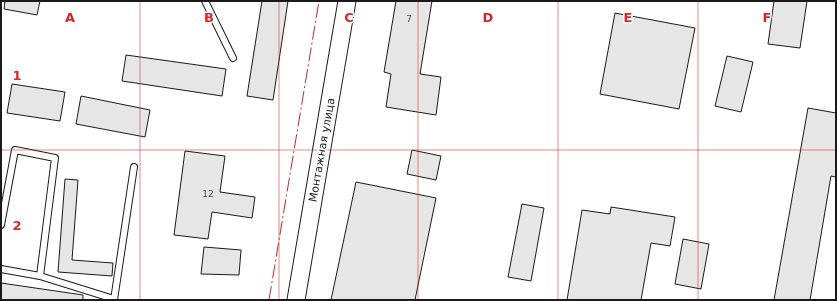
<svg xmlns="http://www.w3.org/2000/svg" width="837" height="301" viewBox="0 0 837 301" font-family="'DejaVu Sans',sans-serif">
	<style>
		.building { fill: #e6e6e6; stroke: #1a1a1a }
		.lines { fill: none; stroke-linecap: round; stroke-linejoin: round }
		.lane-casing { stroke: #1a1a1a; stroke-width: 8 }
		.secondary-casing { stroke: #1a1a1a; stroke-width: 19 }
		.lane { stroke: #fff; stroke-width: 6 }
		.secondary { stroke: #fff; stroke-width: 17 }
		.power { stroke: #c62828; stroke-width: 1; stroke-dasharray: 14 3 2 3; stroke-linecap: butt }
		.grid { fill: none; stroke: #d62828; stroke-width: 1; stroke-opacity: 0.55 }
		.labels { text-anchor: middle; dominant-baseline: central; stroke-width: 3; stroke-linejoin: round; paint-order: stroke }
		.number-label { font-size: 9px; fill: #4d4d4d }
		.street-label { font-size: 11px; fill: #1a1a1a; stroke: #fff }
		.grid-label { font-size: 13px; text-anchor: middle; font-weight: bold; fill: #d62828; stroke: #fff; stroke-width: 3; stroke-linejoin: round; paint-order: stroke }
	</style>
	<rect width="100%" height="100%" fill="#fff"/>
	<path class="building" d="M5 1H40L37 15 4 9Z
		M262 1H288L273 100 247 96Z
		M396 1H432L420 74 441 77 436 115 386 107 391 74 384 72Z
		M774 1H807L800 48 768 44Z
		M615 13 695 28 679 109 600 94Z
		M126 55 226 69 222 96 122 81Z
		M727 56 753 62 741 112 715 106Z
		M12 84 65 92 60 121 7 113Z
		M81 96 150 110 145 137 76 124Z
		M808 108 836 113V177L831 176 810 300H774Z
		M412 150 441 156 436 180 407 174Z
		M185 151 225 156 220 192 255 197 252 218 212 212 208 239 174 235Z
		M65 179 78 180 72 260 113 263 112 276 58 272Z
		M356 182 436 198 415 300H331Z
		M522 204 544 208 531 281 508 277Z
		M611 207 675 217 670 246 651 243 641 300H567L582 210 610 214Z
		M683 239 709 244 701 289 675 284Z
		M204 247 241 250 239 275 201 274Z
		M1 283 83 295V300H1Z"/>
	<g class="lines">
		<g class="lane-casing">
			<path id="lane" d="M205 1 233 58
				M1 225 15 150 55 158 40 276
				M1 269 40 276 114 299
				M114 300 134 167"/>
		</g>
		<g class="secondary-casing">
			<path id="secondary" d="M296 300 347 1"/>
		</g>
		<use href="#lane" class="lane"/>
		<use href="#secondary" class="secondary"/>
		<path class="power" d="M269 300 319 1"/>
	</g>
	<path class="grid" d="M140 1V300M279 1V300M418 1V300M558 1V300M698 1V300M1 150H836"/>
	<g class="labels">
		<g class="number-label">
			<text x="409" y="19">7</text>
			<text x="208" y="194">12</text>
		</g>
		<g class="street-label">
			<text transform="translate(322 150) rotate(-80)">Монтажная улица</text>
		</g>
	</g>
	<g class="grid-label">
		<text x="70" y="22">A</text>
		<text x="209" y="22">B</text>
		<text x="349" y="22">C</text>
		<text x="488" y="22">D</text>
		<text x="628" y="22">E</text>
		<text x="767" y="22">F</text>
		<text x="17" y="80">1</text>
		<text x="17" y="230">2</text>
	</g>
	<rect width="837" height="301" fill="none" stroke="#1a1a1a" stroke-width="4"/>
</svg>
